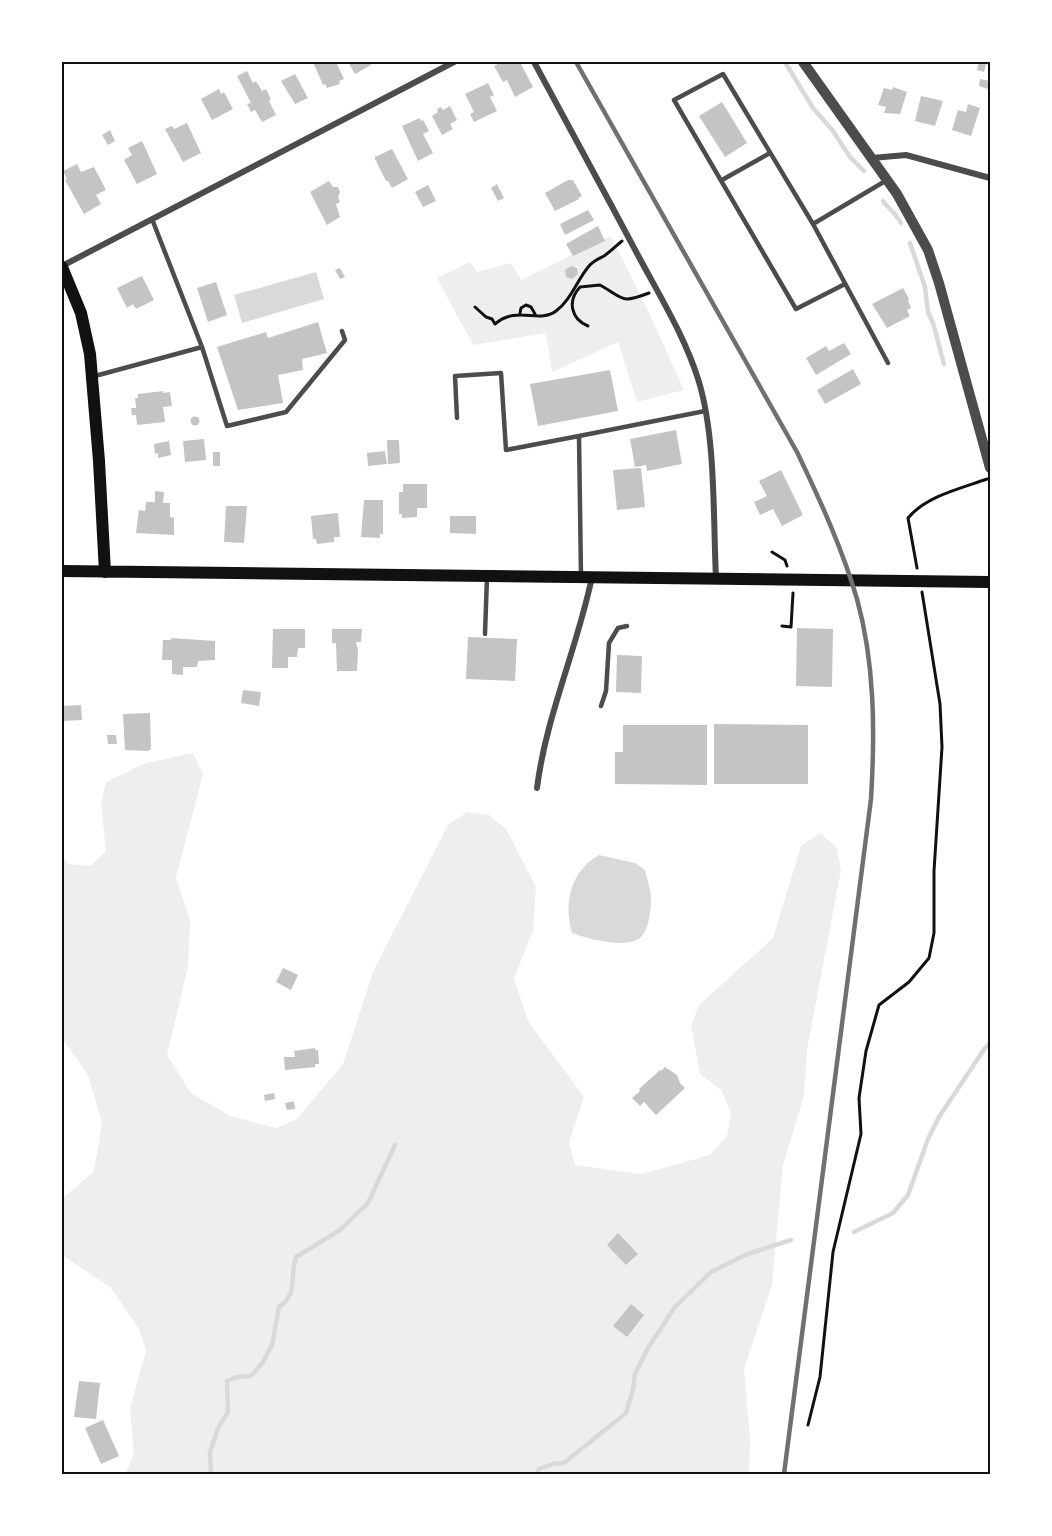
<svg xmlns="http://www.w3.org/2000/svg" width="1052" height="1536" viewBox="0 0 1052 1536" font-family="Signika,sans-serif">
	<style>
		.green { fill: #eee }
		.water { fill: #d9d9d9 }
		.lines { fill: none; stroke-linecap: round; stroke-linejoin: round }
		.stream { stroke: #d9d9d9; stroke-width: 4.5 }
		.building { fill: #c4c4c4 }
		.path { stroke: #111; stroke-width: 3 }
		.service { stroke: #4c4c4c; stroke-width: 4.5 }
		.minor { stroke: #4c4c4c; stroke-width: 6 }
		.tertiary { stroke: #4c4c4c; stroke-width: 10 }
		.secondary { stroke: #111; stroke-width: 12 }
		.rail { stroke: #707070; stroke-width: 4.5 }
		.neatline { fill: none; stroke: #111; stroke-width: 2 }
	</style>
	<rect width="100%" height="100%" fill="#fff"/>
	<path class="green" d="M611 236 650 315 684 390 637 402 618 342 552 372 546 333 473 345 437 278 470 262 477 272 511 263 521 280Z
		M193 753 203 774 176 878 190 920 188 967 167 1055 191 1093 230 1116 276 1128 297 1119 343 1064 373 972 448 825 467 812 489 815 506 829 536 887 533 931 514 978 528 1021 584 1097 569 1142 575 1165 641 1174 710 1155 727 1136 731 1112 721 1090 700 1074 691 1026 699 1005 773 938 801 846 820 833 837 848 841 870 807 1050 804 1096 783 1165 772 1285 744 1369 750 1439 749 1474H125L134 1454 130 1408 146 1351 139 1329 111 1288 62 1255V1199L94 1171 102 1123 88 1075 62 1038V857L68 864 90 866 106 851 101 803 106 782 146 763Z"/>
	<path class="water" d="M316 272 324 299 242 323 234 295Z
		M599 855 635 863 645 870C647 879 651 889 651 898 651 909 649 931 640 938 626 949 588 939 572 933 563 903 571 871 599 855Z"/>
	<g class="lines">
		<path class="stream" d="M785 62 813 108 833 131 850 157 864 171
			M883 201C889 209 896 214 901 223
			M910 243 925 287 928 312 933 323 944 364
			M854 1232 893 1213 908 1195 928 1139 939 1117 985 1048 990 1043
			M211 1474 210 1452 218 1428 228 1412 227 1381 237 1377 251 1376 263 1362 272 1345 279 1307C299 1293 289 1278 296 1257L340 1230 368 1203 395 1145
			M537 1474 539 1469 553 1464 564 1463 626 1413 633 1390 635 1374 648 1348 675 1307 711 1272 745 1255 791 1240"/>
	</g>
	<path class="building" d="M313 62H336L344 79 339 81 340 84 327 88 325 84 323 85Z
		M348 62H369L371 65 355 74Z
		M502 62H520L533 87 515 97 507 80 503 82 494 66Z
		M979 62H990V65L986 64 984 72 977 70Z
		M247 71 253 83 256 81 262 91 266 89 271 99 269 101 276 115 262 122 255 110 251 112 247 104 251 103 237 76Z
		M295 74 308 98 295 104 281 81Z
		M980 79 990 81 988 89 979 86Z
		M488 83 494 95 490 97 497 111 474 122 470 114 474 112 465 94Z
		M893 87 907 92 900 114 884 113 886 107 878 105 884 88 892 90Z
		M219 89 221 94 224 92 233 109 212 120 201 99Z
		M921 96 943 101 935 126 915 121Z
		M722 102 747 143 725 157 699 116Z
		M968 104 980 108 971 136 952 130 958 110 966 112Z
		M450 106 457 120 450 124 453 129 442 135 432 116 438 112 437 109 441 107 443 110Z
		M420 118 421 121 423 120 429 131 423 134 433 153 418 161 402 126Z
		M187 123 201 153 183 162 165 129 172 126 174 129Z
		M110 130 115 141 108 145 102 135Z
		M142 141 157 174 137 184 124 160 132 155 128 148Z
		M392 149 408 179 392 188 388 181H386L375 159V157Z
		M77 164 81 172 94 167 106 190 96 195 101 204 84 214 65 180 67 179 63 171Z
		M568 180H573L582 196 578 198 579 199 555 211 545 193Z
		M329 181 333 187H338L340 192 338 197 340 202 336 204 340 217 327 225 310 192Z
		M497 184 504 198 498 201 491 188Z
		M428 185 436 201 423 207 415 192Z
		M588 210 594 220 565 235 560 224Z
		M598 226 605 241 573 256 566 244Z
		M571 266 577 268 578 274 572 279 566 277 565 270Z
		M340 268 345 277 340 279 335 270Z
		M142 276 154 300 136 309 133 304 127 308 117 288Z
		M216 282 227 315 208 322 197 288Z
		M903 288 909 299 908 300 911 308 907 310 910 316 887 328 872 304Z
		M318 322 327 353 302 359 303 370 278 375 283 403 238 410 217 347 266 332 268 338Z
		M844 343 851 354 816 375 806 358 826 346 829 351Z
		M853 369 861 384 825 404 817 390Z
		M610 370 618 411 538 426 530 384Z
		M163 391V393L170 392 172 406 163 407 165 422 137 425 136 415H132L131 408H136L135 398H138V394Z
		M190.5 421a4.5 4.5 0 1 1 9 0a4.5 4.5 0 1 1-9 0Z
		M676 430 682 464 647 471 646 465 635 467 630 439Z
		M204 439 206 460 185 462 183 441Z
		M387 440H399L400 463 388 464Z
		M169 441 171 455 158 458V453L155 454 154 444Z
		M385 451 387 464 368 466 367 453Z
		M213 452H220V466H213Z
		M641 468 645 507 617 510 613 470Z
		M781 470 803 515 782 526 773 509 760 515 754 502 767 496 759 481Z
		M403 484H427V508H417V517L402 518V514H399V492H403Z
		M155 491 164 492 163 503H170V517L174 518V535L136 533 139 510 145 511 146 502H155Z
		M364 500H383V534H380V538L361 537Z
		M226 506H247L244 543 224 542Z
		M338 513 340 537H334V542L317 544 316 539H313L311 516Z
		M450 516H476V534L450 533Z
		M797 628 833 629 832 687 796 686Z
		M273 629H305V648H298L297 657H288V668H272Z
		M332 629H362L361 642H356L358 650 357 671H337L336 643H332Z
		M468 637 517 639 515 681 466 679Z
		M171 638 215 641V660L198 661 197 667H183V675L172 674V660H162L163 640H171Z
		M617 655 642 656 641 693 616 692Z
		M243 690 261 692 259 706 241 703Z
		M81 705 82 720 63 721 62 706Z
		M150 713 151 749 148 751 125 750 123 714Z
		M714 724 808 725V784H714Z
		M623 725H707V785L615 784V752H623Z
		M107 735H116L117 744H108Z
		M283 968 298 975 291 990 276 982Z
		M315 1048V1050H318L319 1064H315V1067L285 1070 284 1057H295L294 1051Z
		M665 1067 677 1075 680 1083 685 1088 656 1115 644 1102 640 1106 632 1098 640 1091 639 1089 660 1070 661 1071Z
		M274 1093 275 1099 265 1101 264 1095Z
		M294 1101 295 1109 287 1110 285 1103Z
		M618 1233 638 1254 626 1265 607 1245Z
		M631 1304 644 1315 627 1337 613 1326Z
		M79 1381 100 1383 96 1419 74 1417Z
		M103 1420 119 1456 101 1464 85 1428Z"/>
	<g class="lines">
		<path class="path" d="M475 307 486 317 492 319 495 324C517 305 539 324 556 311 571 300 577 280 589 266 593 261 598 259 604 256 610 252 616 246 622 241
			M520 313 521 308 526 305 531 307 535 314
			M588 326C571 319 567 301 580 287L600 285C625 299 620 304 649 293
			M772 552 785 560 787 566
			M917 568 908 518C926 496 962 488 987 479
			M782 626 791 627 793 593
			M808 1425 820 1377 833 1252 861 1134 859 1098 866 1051 879 1005 909 982 929 958 934 933V871L942 747 940 704 922 592"/>
		<path class="service" d="M722 180 770 153
			M887 180 813 224 888 363
			M152 219 202 347 227 426 286 412 345 340 342 331
			M813 224 723 74 674 100 796 309 845 284
			M95 376 202 347
			M457 418 455 376 501 373 506 450 579 436 581 576
			M579 436 705 411
			M485 634 487 577
			M601 706 606 691 609 643 618 628 627 626"/>
		<path class="minor" d="M534 62C569 127 605 193 640 259 661 298 686 339 699 382 716 439 713 518 716 578
			M872 158 906 155 990 178
			M62 266 454 62
			M537 788C546 716 577 649 592 577"/>
		<path class="tertiary" d="M803 62 897 194 928 250 939 283 990 468"/>
		<path class="secondary" d="M62 267 81 313 90 354 99 461 105 572
			M62 571 990 582"/>
		<path class="rail" d="M576 62 797 452C820 500 842 548 857 599 875 664 875 733 871 799L784 1474"/>
	</g>
	<rect width="1052" height="1536" fill="none" stroke="#ffffff" stroke-width="126"/>
	<rect x="63" y="63" width="926" height="1410" class="neatline"/>
</svg>
